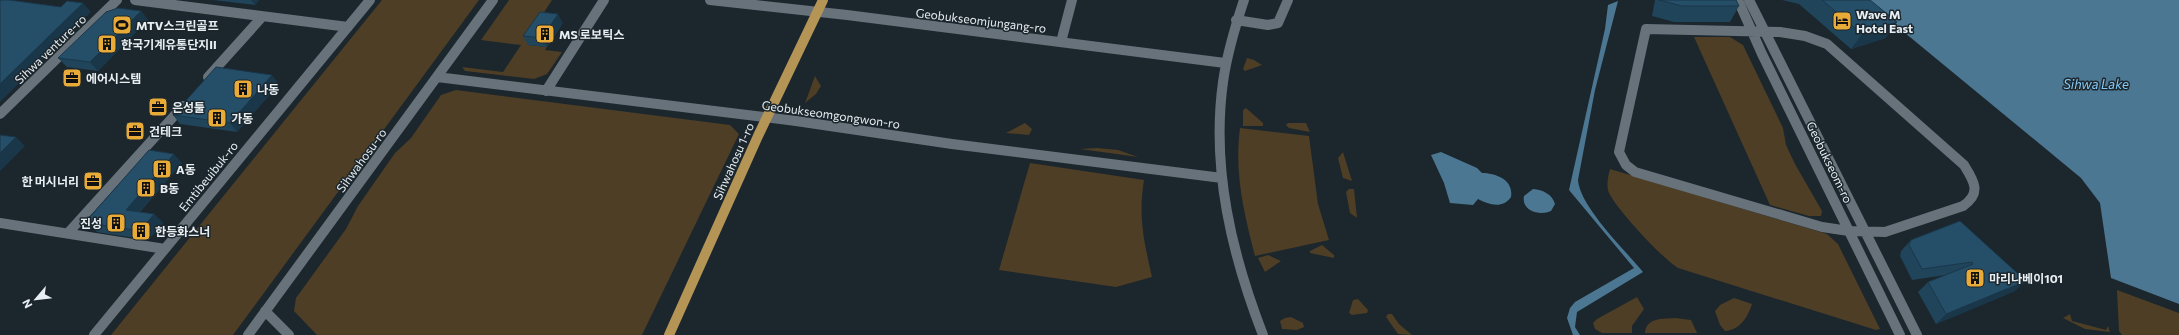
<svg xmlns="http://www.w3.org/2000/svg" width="2179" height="335" viewBox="0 0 2179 335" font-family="Commissioner,'Noto Sans KR',sans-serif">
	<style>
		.green { fill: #4d3e25 }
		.water { fill: #4c7792 }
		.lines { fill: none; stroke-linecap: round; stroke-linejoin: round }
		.minor { stroke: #67727a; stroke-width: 10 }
		.major { stroke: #b49556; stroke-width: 10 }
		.wall { fill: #20445a }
		.shaded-wall { fill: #1a374a }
		.building { fill: #254f69; stroke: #1a374a }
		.labels { text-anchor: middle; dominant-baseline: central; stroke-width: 3; stroke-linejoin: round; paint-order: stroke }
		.poi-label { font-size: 12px; font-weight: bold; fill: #e8eff3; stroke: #1c262d; text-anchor: start }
		.street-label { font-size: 12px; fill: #e8eff3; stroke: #1c262d }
		.water-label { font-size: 13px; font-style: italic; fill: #86caf7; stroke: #1c262d }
	</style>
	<rect width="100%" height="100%" fill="#1c262d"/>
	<path class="green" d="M382 0H479L233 335H111Z
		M509 0H552L539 20 528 45 547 47 545 50 562 52 547 74 534 79 465 71 462 67 503 72 521 45 481 40Z
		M1694 37H1730L1743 45 1783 128 1786 145 1795 164 1822 211 1821 216H1809L1770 205Z
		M1247 58 1254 60 1262 65 1245 71 1243 69Z
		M815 76 821 86 816 94 805 103Z
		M456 90 730 125 739 134 642 335H317L294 311 296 298 346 229 358 206 395 153 411 138 441 95Z
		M1246 108 1263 123V126H1243V110Z
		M1025 123 1032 129 1029 135 1006 133Z
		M1288 123H1306L1310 132 1289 128 1286 125Z
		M1240 128 1309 136 1318 204 1329 240 1255 256C1244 214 1234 172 1240 128Z
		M1097 148 1118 150 1138 157 1080 149Z
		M1343 152 1352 181 1343 178 1338 158Z
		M1030 163 1144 180C1138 217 1144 241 1152 277L1116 287 999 270Z
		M1610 169 1827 234 1838 244 1880 329 1876 330 1678 268C1662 258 1618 211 1609 193 1606 186 1608 176 1610 169Z
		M1349 189H1354L1357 218 1350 213 1346 192Z
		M1322 245 1334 255V258L1310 253V251Z
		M1268 255 1281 261 1265 272 1258 258Z
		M2117 290 2179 313V335H2122L2119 331Z
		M1637 297 1644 309 1632 326V333H1602L1595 329 1593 323 1597 319Z
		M1734 298 1752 304C1748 317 1740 330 1725 331L1720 325 1715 311 1720 305Z
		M1358 299 1368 310 1367 313 1352 315 1349 313 1353 300Z
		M1388 314H1392L1399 324 1412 335 1398 334 1386 317Z
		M2070 314 2072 321 2106 330 2108 326 2110 332 2085 329 2063 318Z
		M1291 317 1303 323 1304 327 1297 330 1282 329 1280 321 1285 318Z
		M1675 318 1691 320 1697 333H1645C1646 317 1664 319 1675 318Z"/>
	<path class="water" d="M1865 0H2179V304L2111 278 2100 203 2081 178Z
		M1618 1 1595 90 1578 180C1580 207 1625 250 1643 272L1577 312 1575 327 1580 335H1573L1567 318 1570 308 1575 302 1634 268 1569 190 1605 29 1608 5Z
		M1441 152 1477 168 1482 173C1496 173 1514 180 1511 197 1503 209 1489 205 1478 199L1473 205 1450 203 1444 183 1431 155Z
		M1533 189C1543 190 1552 194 1555 204L1551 211C1540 216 1521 211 1524 196Z"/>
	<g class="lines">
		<path class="minor" d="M135 0 348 27
			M710 0 847 15 1225 63
			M1244 0C1235 27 1227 54 1223 82 1211 169 1232 255 1263 335
			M1738 0 1762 54 1900 335
			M1749 0 1917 335
			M1236 20 1268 25 1278 23 1288 0
			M1646 29 1780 32 1805 36 1827 44 1964 165C1974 181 1982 193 1963 206L1885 232 1849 231 1822 227 1635 172 1626 165 1619 152Z
			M1061 42 1072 0
			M208 77 262 17
			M437 77 796 121 952 144 1222 178
			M546 91 604 0
			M0 114 117 0
			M0 223 165 249
			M68 233 183 106
			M265 311 289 335
			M94 335 370 0
			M248 335 493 0"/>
		<path class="major" d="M669 335 758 136 823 0"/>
	</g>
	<path class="wall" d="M213 0H259L255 5Z
		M1655 0H1736L1739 6 1730 22H1674L1652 16Z
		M1782 0H1870L1886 38 1851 49 1799 4Z
		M141 11 148 20 98 71 67 67 58 58Z
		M563 23 547 47 528 45 523 36Z
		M279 84 237 132 180 124 173 115Z
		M182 163 140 212 154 214 163 223 148 240 97 232 88 223Z
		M1960 221 2015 291 1936 324 1918 292 1928 282 1946 275 1912 280 1900 256 1901 251 1911 240Z"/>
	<path class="shaded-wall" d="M251 0H259L255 5Z
		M83 3 91 12 0 102V84Z
		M141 11 148 20 98 71 90 62Z
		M558 14 563 23 547 47 542 38Z
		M1897 22 1886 38 1851 49 1862 34Z
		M272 75 279 84 237 132 230 123Z
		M16 137 25 146 0 171V153Z
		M174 154 182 163 134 218 126 210Z
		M154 214 163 223 148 240 140 231Z
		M2026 281 2015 291 1936 324 1946 314Z"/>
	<path class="building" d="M0 0H9L61 7 67 1 83 3 0 84Z
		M1659 0H1736L1739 6H1682Z
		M1822 0H1870L1897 22 1862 34Z
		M118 8 141 11 90 62 58 58 106 12Z
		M540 12 558 14 542 38 523 36Z
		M216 67 272 75 230 123 173 115Z
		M0 135 16 137 0 153Z
		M149 150 174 154 126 210 154 214 140 231 88 223V219Z
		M1960 221 2026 281 1946 314 1928 282 1973 264 1972 262 1922 269 1909 245 1911 240Z"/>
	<defs>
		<g id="hotel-square" transform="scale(1)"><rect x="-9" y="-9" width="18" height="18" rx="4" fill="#e8ab37" stroke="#1c262d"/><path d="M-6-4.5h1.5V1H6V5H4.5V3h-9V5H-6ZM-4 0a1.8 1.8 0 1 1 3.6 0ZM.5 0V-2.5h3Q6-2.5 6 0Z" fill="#111"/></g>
		<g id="stadium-square" transform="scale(1)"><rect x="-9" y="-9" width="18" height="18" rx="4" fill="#e8ab37" stroke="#1c262d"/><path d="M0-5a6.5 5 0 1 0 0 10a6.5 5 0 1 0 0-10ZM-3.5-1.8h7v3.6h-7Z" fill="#111"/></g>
		<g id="building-square" transform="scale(1)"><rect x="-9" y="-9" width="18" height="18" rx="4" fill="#e8ab37" stroke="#1c262d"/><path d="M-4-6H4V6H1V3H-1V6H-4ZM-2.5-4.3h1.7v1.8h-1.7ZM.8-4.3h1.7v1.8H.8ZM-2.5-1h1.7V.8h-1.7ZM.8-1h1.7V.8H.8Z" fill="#111"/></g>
		<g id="office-square" transform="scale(1)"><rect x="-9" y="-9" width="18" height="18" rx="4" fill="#e8ab37" stroke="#1c262d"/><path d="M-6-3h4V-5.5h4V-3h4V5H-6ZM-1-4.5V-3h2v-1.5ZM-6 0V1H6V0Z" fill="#111"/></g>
	</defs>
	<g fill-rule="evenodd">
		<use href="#hotel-square" x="1842" y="21"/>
		<use href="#stadium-square" x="122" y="25"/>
		<use href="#building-square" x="545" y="34"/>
		<use href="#building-square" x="107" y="44"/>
		<use href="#office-square" x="72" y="78"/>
		<use href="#building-square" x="243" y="89"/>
		<use href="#office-square" x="158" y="107"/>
		<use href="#building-square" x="217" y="118"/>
		<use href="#office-square" x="135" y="131"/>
		<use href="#building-square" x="162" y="169"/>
		<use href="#office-square" x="93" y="181"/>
		<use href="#building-square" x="146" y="188"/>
		<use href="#building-square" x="116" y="223"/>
		<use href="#building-square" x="141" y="231"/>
		<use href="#building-square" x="1975" y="278"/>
	</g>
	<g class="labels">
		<g class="poi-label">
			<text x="1856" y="14">Wave M<tspan x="1856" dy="14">Hotel East</tspan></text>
			<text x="136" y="25">MTV스크린골프</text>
			<text x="559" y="34">MS 로보틱스</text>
			<text x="121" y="44">한국기계유통단지II</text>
			<text x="86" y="78">에어시스템</text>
			<text x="257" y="89">나동</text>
			<text x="172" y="107">은성툴</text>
			<text x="231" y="118">가동</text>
			<text x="149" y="131">건테크</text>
			<text x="176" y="169">A동</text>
			<text x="79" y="181" text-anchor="end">한 머시너리</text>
			<text x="160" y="188">B동</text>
			<text x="102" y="223" text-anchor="end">진성</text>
			<text x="155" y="231">한등화스너</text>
			<text x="1989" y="278">마리나베이101</text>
		</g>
		<g class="street-label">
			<text transform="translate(981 20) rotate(7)">Geobukseomjungang-ro</text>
			<text transform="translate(50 49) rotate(-44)">Sihwa venture-ro</text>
			<text transform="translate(831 114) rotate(8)">Geobukseomgongwon-ro</text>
			<text transform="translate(361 160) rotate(-54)">Sihwahosu-ro</text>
			<text transform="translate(733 161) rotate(-66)">Sihwahosu 1-ro</text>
			<text transform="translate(1830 162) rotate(64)">Geobukseom-ro</text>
			<text transform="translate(208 176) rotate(-51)">Emtibeuibuk-ro</text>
		</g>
		<g class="water-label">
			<text x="2096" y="84">Sihwa Lake</text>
		</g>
	</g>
	<g transform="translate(36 299) rotate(242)" stroke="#1c262d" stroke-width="3" paint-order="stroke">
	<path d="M0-3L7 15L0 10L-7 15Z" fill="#e8eff3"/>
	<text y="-6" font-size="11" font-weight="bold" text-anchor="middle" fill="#e8eff3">N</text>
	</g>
</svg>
